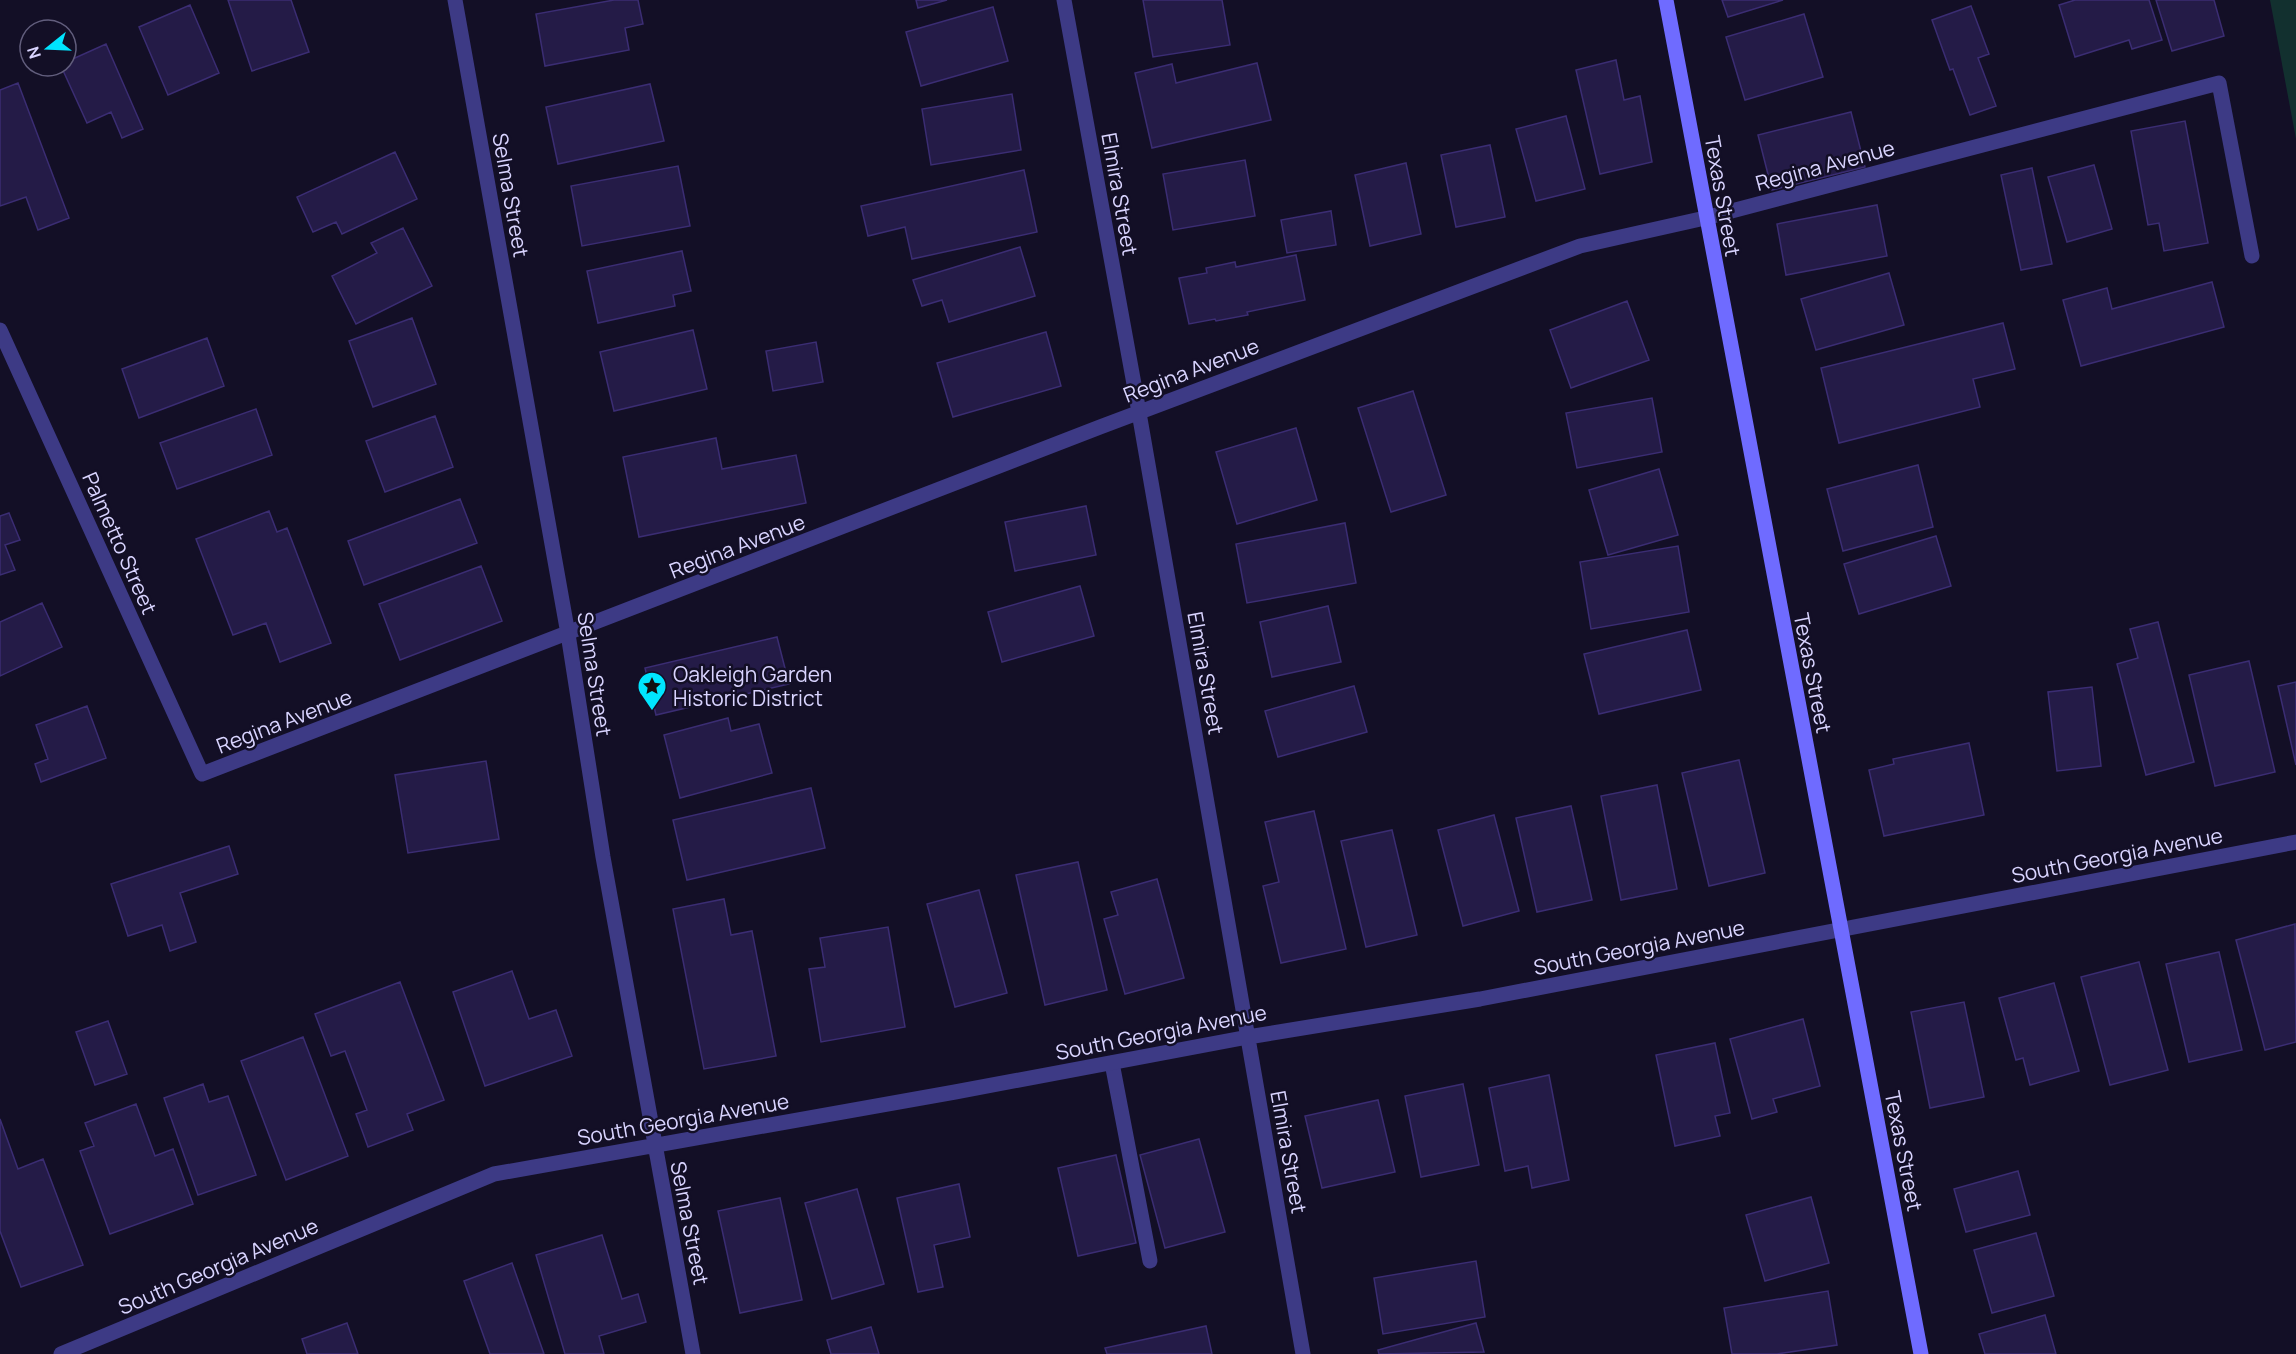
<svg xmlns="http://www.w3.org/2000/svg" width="2296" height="1354" viewBox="0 0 2296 1354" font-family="Manrope,sans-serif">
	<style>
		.green { fill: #12302f }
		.building { fill: #241b47; stroke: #3b2d73; stroke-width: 1.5 }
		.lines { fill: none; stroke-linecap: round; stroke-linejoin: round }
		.lane { stroke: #3d3a85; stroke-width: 15 }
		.street { stroke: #3d3a85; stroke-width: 15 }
		.secondary { stroke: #6f6bff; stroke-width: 15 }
		.labels { text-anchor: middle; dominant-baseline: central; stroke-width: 5; stroke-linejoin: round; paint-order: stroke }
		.street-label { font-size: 21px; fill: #d9d4ff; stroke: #130f26 }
		.poi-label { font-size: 21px; fill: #d9d4ff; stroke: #130f26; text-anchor: start }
	</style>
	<rect width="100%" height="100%" fill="#130f26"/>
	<path class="green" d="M2270 0H2296V139Z"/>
	<path class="building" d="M228 0H291L309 52 252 71Z
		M614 0H638L643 24 625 28 629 50 545 66 536 14Z
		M916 0H947L918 8Z
		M1143 0H1222L1230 45 1153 57Z
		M1722 0H1783L1728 17Z
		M2075 0H2149L2162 40 2132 49 2129 40 2075 57 2059 5Z
		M2156 0H2214L2224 36 2172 51Z
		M190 5 219 73 168 95 139 27Z
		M1971 6 1989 54 1978 58 1996 106 1970 115 1953 69 1950 70 1932 20Z
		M993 7 1008 61 921 86 906 32Z
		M1804 14 1823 77 1745 100 1726 37Z
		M106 44 143 129 122 138 111 112 87 123 61 66H66V62Z
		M1616 60 1624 100 1640 96 1652 162 1600 174 1576 70Z
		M1257 63 1271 120 1152 148 1135 73 1172 64 1176 83Z
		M18 83 69 218 38 230 26 197 0 206V90Z
		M650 84 664 141 558 164 546 107Z
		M1012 94 1021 150 931 165 922 109Z
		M1851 112 1865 167 1772 190 1758 135Z
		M1566 116 1585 189 1536 201 1516 129Z
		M2185 121 2208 243 2164 251 2159 223 2148 225 2131 131Z
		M1490 145 1505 217 1456 227 1441 155Z
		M395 152 417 199 342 234 336 222 313 232 297 197Z
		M1245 160 1255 216 1173 230 1163 174Z
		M1406 163 1421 234 1370 246 1355 175Z
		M2094 165 2112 229 2067 242 2048 177Z
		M678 166 690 226 582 246 571 186Z
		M2032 168 2052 264 2021 270 2001 175Z
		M1024 170 1037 232 912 259 905 227 868 236 861 206Z
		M1877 205 1887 256 1786 275 1777 224Z
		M1331 211 1336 245 1287 253 1281 220Z
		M403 228 432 286 356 324 332 276 377 253 371 243Z
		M1020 247 1035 296 949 322 942 300 922 306 913 280Z
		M682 251 691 291 673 295 675 306 598 323 587 271Z
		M1296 255 1305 300 1247 312 1248 315 1216 321 1215 319 1189 324 1179 278 1207 273 1206 268 1235 262 1236 267Z
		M1889 273 1904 325 1816 350 1801 299Z
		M2212 282 2224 327 2081 366 2063 300 2107 288 2112 309Z
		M1627 301 1649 360 1571 388 1550 330Z
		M412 318 436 384 373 407 349 341Z
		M2003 323 2015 369 1973 379 1980 407 1839 443 1821 368Z
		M693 330 707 389 614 411 600 352Z
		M1046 332 1061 386 953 417 937 363Z
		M207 338 224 386 139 418 122 369Z
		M816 342 823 382 773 391 766 351Z
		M1413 391 1446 495 1391 512 1358 408Z
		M1652 398 1662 452 1577 468 1566 413Z
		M256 409 272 455 177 489 160 443Z
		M435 416 453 467 385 492 366 441Z
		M1296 428 1317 500 1237 524 1216 452Z
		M716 438 722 469 796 455 806 503 639 537 623 457Z
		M1918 465 1933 527 1843 551 1827 489Z
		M1659 469 1678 535 1608 555 1589 490Z
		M460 499 477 543 364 585 348 541Z
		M1086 506 1096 555 1015 571 1005 522Z
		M269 511 277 532 287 528 331 643 280 662 266 623 233 635 196 539Z
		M9 513 20 540 5 545 15 570 0 575V516Z
		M1345 523 1356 583 1247 603 1236 544Z
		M1936 536 1951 586 1859 614 1844 564Z
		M1678 546 1689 612 1591 629 1580 562Z
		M481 566 502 621 400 660 379 604Z
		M1080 586 1094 636 1002 662 988 612Z
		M42 603 62 647 0 676V622Z
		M1328 606 1341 662 1272 677 1260 622Z
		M2158 622 2194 762 2146 775 2117 664 2138 658 2130 629Z
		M1687 630 1701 690 1599 714 1584 654Z
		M777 637 789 684 656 715 645 668Z
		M2249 661 2275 772 2215 786 2189 675Z
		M2296 682V765L2278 686Z
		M1354 686 1367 732 1278 757 1265 711Z
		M2092 687 2101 766 2057 771 2048 692Z
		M87 706 106 758 41 782 35 764 48 759 36 725Z
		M728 718 731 731 759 724 772 773 680 798 664 735Z
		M1969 743 1984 815 1884 836 1869 770 1894 764 1893 759Z
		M1739 760 1765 873 1709 886 1682 773Z
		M486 761 499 839 408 853 395 775Z
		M1657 785 1677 889 1621 900 1601 796Z
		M811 788 825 848 687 880 673 820Z
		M1571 806 1592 900 1537 912 1516 818Z
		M1314 811 1346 949 1281 963 1263 886 1279 882 1265 822Z
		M1494 815 1519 911 1463 926 1438 830Z
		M1392 830 1417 935 1366 947 1341 841Z
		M229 846 238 874 180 893 196 942 170 951 162 925 128 936 111 884Z
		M1078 862 1107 990 1045 1005 1016 875Z
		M1157 879 1184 978 1125 994 1104 919 1118 915 1111 892Z
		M979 890 1007 993 955 1007 927 904Z
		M724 899 731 935 752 931 776 1056 704 1069 673 909Z
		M2295 924 2296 1042 2265 1050 2236 940Z
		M888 927 905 1027 821 1042 809 969 825 967 820 938Z
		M2219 952 2242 1050 2189 1062 2166 964Z
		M2139 962 2168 1070 2110 1085 2081 977Z
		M512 971 529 1019 556 1010 572 1056 485 1086 453 992Z
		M400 982 444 1100 407 1114 413 1130 368 1147 356 1114 367 1110 345 1051 331 1056 315 1014Z
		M2054 983 2079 1071 2030 1085 2023 1058 2016 1060 1999 998Z
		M1964 1002 1984 1097 1930 1108 1911 1012Z
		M1803 1019 1820 1086 1773 1099 1777 1112 1752 1119 1730 1039Z
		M108 1021 127 1074 95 1085 76 1032Z
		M303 1037 348 1156 286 1180 241 1061Z
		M1715 1043 1730 1113 1715 1116 1720 1136 1675 1146 1656 1055Z
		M1549 1075 1569 1180 1532 1188 1528 1166 1505 1171 1489 1088Z
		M203 1084 209 1102 228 1096 256 1175 198 1195 164 1098Z
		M1463 1084 1479 1165 1421 1177 1405 1096Z
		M1378 1100 1395 1172 1322 1188 1305 1116Z
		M136 1104 155 1156 173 1149 193 1204 110 1234 80 1151 94 1146 85 1123Z
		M0 1119 18 1169 43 1159 83 1265 21 1287 0 1231Z
		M1199 1139 1225 1232 1165 1248 1140 1155Z
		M1116 1155 1136 1243 1078 1256 1058 1168Z
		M2018 1171 2030 1215 1966 1232 1954 1189Z
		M959 1184 970 1237 934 1245 943 1287 918 1292 897 1198Z
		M857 1189 884 1284 832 1299 805 1203Z
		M1811 1197 1829 1263 1765 1281 1746 1215Z
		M780 1198 802 1300 740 1313 718 1211Z
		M2036 1233 2054 1296 1992 1313 1974 1250Z
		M602 1235 622 1299 638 1294 646 1322 599 1336 604 1354H565L536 1255Z
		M1476 1261 1485 1317 1383 1334 1374 1278Z
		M512 1263 544 1354H490L464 1281Z
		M1828 1291 1837 1345 1777 1354H1732L1724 1308Z
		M2045 1315 2056 1354H1985L1979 1334Z
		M347 1323 358 1354H307L302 1339Z
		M1476 1323 1484 1352 1379 1354 1378 1350Z
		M1206 1326 1212 1354H1107L1105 1348Z
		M871 1327 879 1354H831L827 1340Z"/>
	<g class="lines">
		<path class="lane" d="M1112 1063 1150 1261"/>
		<path class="street" d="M455 0 568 634 603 857 693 1354
			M1064 0 1134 384 1303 1354
			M0 330 202 774 1100 427 1580 246 1705 218 2219 83 2252 256
			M61 1354 494 1174 955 1092 1248 1037 1480 999 2296 842"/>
		<path class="secondary" d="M1666 0 1921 1354"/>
	</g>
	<defs>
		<g id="sight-pin" transform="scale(1.5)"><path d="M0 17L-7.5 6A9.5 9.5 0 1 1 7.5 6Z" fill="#00e5ff" stroke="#130f26"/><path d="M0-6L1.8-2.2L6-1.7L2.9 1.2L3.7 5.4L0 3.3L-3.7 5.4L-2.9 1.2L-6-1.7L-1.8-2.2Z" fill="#111"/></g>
	</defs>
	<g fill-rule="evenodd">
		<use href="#sight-pin" x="652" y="686"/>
	</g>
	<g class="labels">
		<g class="street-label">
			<text transform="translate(1825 165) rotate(-15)">Regina Avenue</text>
			<text transform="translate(1120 194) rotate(80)">Elmira Street</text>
			<text transform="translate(511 195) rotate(80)">Selma Street</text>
			<text transform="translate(1723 196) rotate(80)">Texas Street</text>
			<text transform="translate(1191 370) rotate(-21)">Regina Avenue</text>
			<text transform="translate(120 543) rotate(66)">Palmetto Street</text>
			<text transform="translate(737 546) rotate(-21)">Regina Avenue</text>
			<text transform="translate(1206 673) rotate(80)">Elmira Street</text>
			<text transform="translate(1813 673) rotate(79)">Texas Street</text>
			<text transform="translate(595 674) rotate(81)">Selma Street</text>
			<text transform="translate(284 721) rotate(-21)">Regina Avenue</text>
			<text transform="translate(2117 855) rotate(-11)">South Georgia Avenue</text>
			<text transform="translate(1639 947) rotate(-11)">South Georgia Avenue</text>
			<text transform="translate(1161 1032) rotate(-11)">South Georgia Avenue</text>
			<text transform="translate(683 1119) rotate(-10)">South Georgia Avenue</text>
			<text transform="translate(1904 1151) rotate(79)">Texas Street</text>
			<text transform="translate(1289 1152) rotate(80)">Elmira Street</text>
			<text transform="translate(690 1223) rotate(79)">Selma Street</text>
			<text transform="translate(218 1266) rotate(-23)">South Georgia Avenue</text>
		</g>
		<g class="poi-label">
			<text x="673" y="674">Oakleigh Garden<tspan x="673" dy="24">Historic District</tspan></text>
		</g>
	</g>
	<g transform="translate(48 48) rotate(252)"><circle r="28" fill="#130f26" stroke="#625e7d" stroke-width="1.5"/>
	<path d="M0-4.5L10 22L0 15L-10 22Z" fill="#00e5ff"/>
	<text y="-9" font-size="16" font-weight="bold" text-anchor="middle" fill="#d9d4ff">N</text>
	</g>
</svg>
